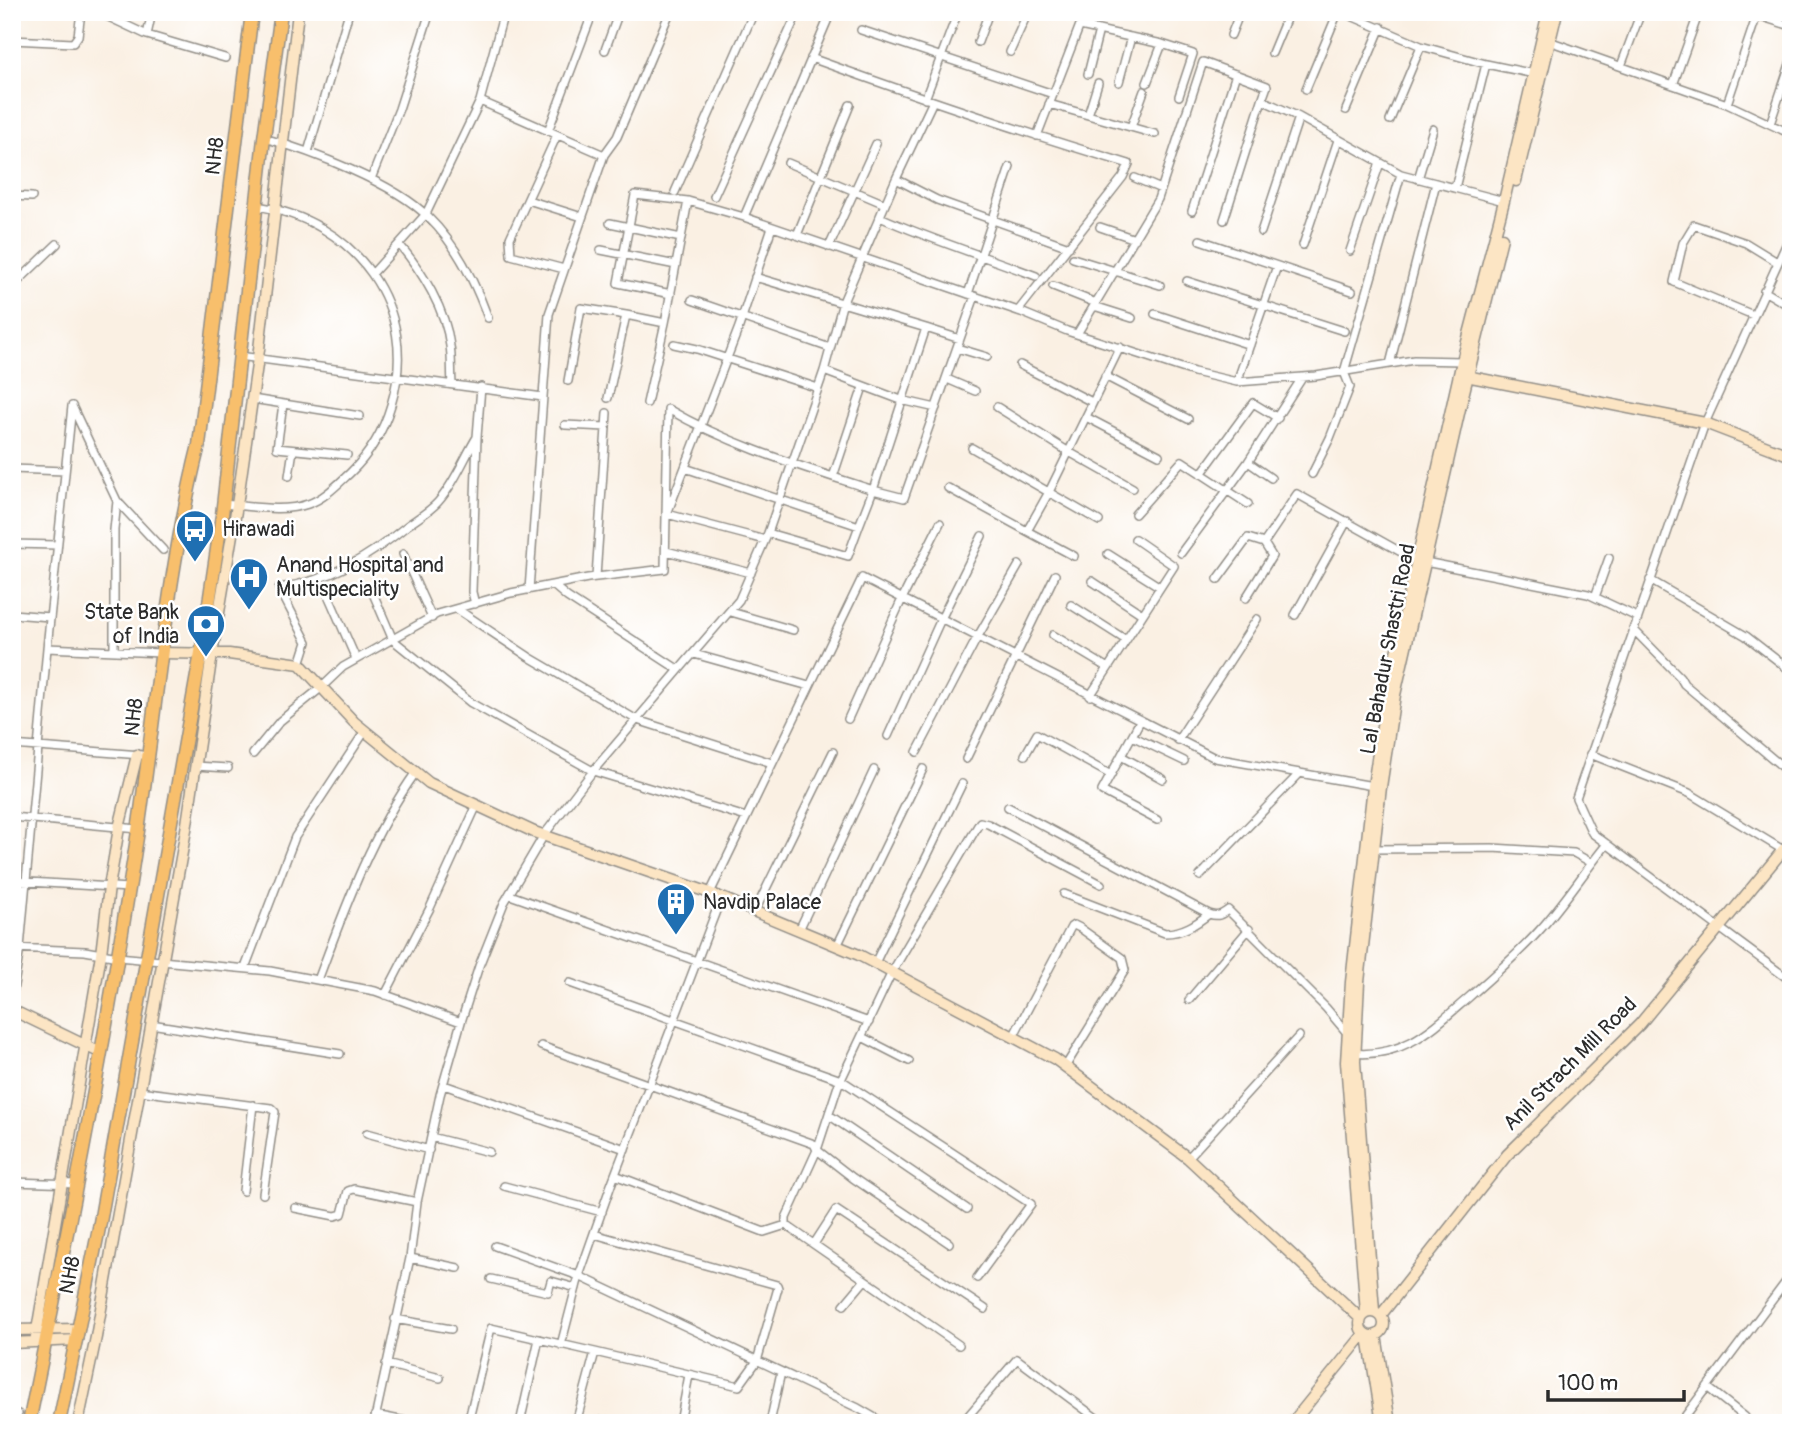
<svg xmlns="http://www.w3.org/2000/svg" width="1803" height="1435" viewBox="0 0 1803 1435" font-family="Pangolin,sans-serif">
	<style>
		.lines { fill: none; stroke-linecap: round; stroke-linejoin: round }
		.street-casing { stroke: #928e87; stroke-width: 10 }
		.secondary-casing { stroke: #928e87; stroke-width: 13 }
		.primary-casing { stroke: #928e87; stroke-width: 15 }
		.street { stroke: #fff; stroke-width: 7 }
		.secondary { stroke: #fce5c4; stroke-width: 10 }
		.primary { stroke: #f8bf6c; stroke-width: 12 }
		.labels { text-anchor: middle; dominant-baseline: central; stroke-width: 5; stroke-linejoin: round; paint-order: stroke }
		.street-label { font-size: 21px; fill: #2b2b2b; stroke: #fff }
		.poi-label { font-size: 21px; fill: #2b2b2b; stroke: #fff; text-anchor: start }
	</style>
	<rect width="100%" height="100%" fill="#fff"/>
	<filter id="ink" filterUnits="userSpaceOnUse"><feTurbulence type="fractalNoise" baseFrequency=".0143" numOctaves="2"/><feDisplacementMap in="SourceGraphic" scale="14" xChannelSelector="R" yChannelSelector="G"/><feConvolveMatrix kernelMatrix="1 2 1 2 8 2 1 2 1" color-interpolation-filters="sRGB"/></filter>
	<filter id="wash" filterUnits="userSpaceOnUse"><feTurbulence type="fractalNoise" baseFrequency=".00686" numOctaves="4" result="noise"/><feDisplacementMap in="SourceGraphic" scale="28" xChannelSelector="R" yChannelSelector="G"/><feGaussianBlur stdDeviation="1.57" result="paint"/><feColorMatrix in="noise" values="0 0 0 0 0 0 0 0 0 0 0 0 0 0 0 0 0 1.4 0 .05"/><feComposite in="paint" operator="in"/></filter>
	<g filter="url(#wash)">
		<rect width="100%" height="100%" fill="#faf0e3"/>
	</g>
	<g filter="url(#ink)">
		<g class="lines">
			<g class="street-casing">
				<path id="street" d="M98 12 147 35 225 58
					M1342 12 1421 46 1486 64 1535 74
					M1747 12 1791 26
					M1080 26 1162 44 1193 54 1179 96
					M861 30 1053 94
					M147 35 152 12
					M1231 35 1240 12
					M12 40 73 43 78 36 81 12
					M1546 40 1727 104 1791 134
					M978 42 989 12
					M605 50 619 12
					M1010 52 1028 12
					M1272 53 1289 12
					M811 58C916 96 1022 132 1129 164L1123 177 1018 311
					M1621 66 1641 12
					M1088 74 1099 30
					M1119 82 1131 37
					M1147 83 1162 44
					M1673 85 1699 12
					M1306 89 1338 12
					M925 99 958 12
					M480 101 604 155
					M933 101 896 179 937 200 1069 247
					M1049 104 1155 134
					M1727 104 1758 12
					M1346 110 1381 27
					M1088 115 1098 83
					M1390 120 1421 46
					M1770 124 1791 61
					M1131 127 1144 91
					M548 131 593 12
					M557 135 510 238 511 255 564 269
					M1037 136 1085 12
					M264 138C310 151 395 183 428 217 456 244 475 282 488 318
					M12 146 17 147
					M308 152 349 12
					M788 163 885 204
					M1135 178 1161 189
					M371 179 399 109 430 12
					M1418 179 1433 129
					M1455 188 1486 64
					M675 192 754 12
					M12 196 32 197
					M714 196 798 12
					M528 200 582 217
					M1192 211 1236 74
					M744 217 831 12
					M880 217C931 240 984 256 1036 276
					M1224 220 1262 100
					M610 223 681 238
					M1100 227 1135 239
					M1261 232 1299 117
					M1791 234 1705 423 1576 798 1592 833 1791 981
					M797 235 850 105
					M1200 240 1352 291
					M399 244C422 271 446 310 450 346 452 358 451 371 452 384
					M1303 245 1338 140
					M829 247 876 144
					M601 250 676 265
					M1350 251 1380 163
					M1073 258 1160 285
					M372 274 426 214 480 101 504 12
					M755 277 926 328 873 490 904 498 975 296
					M1187 281 1344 331
					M1053 286 1096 303
					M12 287 57 244
					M1764 291 1791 307
					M671 294 618 283 635 195 688 201 744 217 1021 312 1067 331 1194 372 1237 382 1316 376 1414 360 1462 361
					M968 294 1010 167
					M692 300 830 348
					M1094 306 1132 318
					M1155 314 1250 345
					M1753 315 1674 282 1683 243 1694 225 1746 243 1777 262
					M926 328 960 339
					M1077 334 1158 199 1203 62 1267 86 1262 100 1299 117 1401 174 1504 201
					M674 344 697 349 818 388
					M957 348 987 357
					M12 353 13 354
					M239 356 543 397
					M1390 364 1436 183
					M1020 365 1092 402
					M824 371 901 400 936 408
					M1105 376 1188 419
					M947 379 975 391
					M568 381 581 308 626 315
					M1237 382 1277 266
					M608 398 626 315 665 323
					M252 399 360 416
					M647 403 665 323 688 201
					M283 404 277 448 347 455
					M72 406 117 501 163 550
					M997 407 1069 452 1133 488
					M1086 417 1159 455
					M565 425 606 427
					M972 448 1099 521
					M1248 462 1271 478
					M12 469 65 471
					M1201 474 1253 403 1278 418
					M1312 474 1330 438 1350 387 1344 372 1401 174
					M289 476 293 450
					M833 477 863 387
					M948 488 1027 531
					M223 504C250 506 282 513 308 504 324 499 338 484 350 473 371 453 383 432 391 405 421 308 355 219 256 206
					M1135 514 1182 461 1248 504
					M768 533 848 556 859 526
					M765 540 667 514 739 327 772 227
					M1264 543 1297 494 1417 561
					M12 544 57 545
					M666 551 751 573
					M1181 553 1248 462 1302 378
					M403 554 432 618
					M1108 554 1160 587
					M1074 556 1027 531 1049 492 1120 347
					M1425 562 1588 594 1637 617
					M596 577 607 413
					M1218 579 1248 538 1264 543 1272 556 1246 598
					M1650 580 1746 636 1791 671
					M1092 581 1142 614
					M325 588 356 659
					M529 590 549 314 604 155 617 137 670 12
					M372 591 393 640 471 703 593 771 746 817
					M1595 597 1609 558
					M475 604 472 592 477 437 481 387
					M1071 605 1126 640
					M457 609 529 657 637 720 772 763
					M731 612 793 630
					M12 614 50 617
					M1295 615 1347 521
					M1633 629 1680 677 1684 684 1791 774
					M1053 635 1108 668
					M47 648 72 406
					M114 650V530L117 501
					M694 654 809 686
					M300 664 307 642 279 588C330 581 369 557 408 525 418 518 430 511 438 502 455 483 464 458 477 437
					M679 670 739 600 768 533 824 371 843 302 896 179
					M1090 696 1174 566 1135 539
					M848 719 902 599 940 523
					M1140 721 1102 791 1157 820
					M888 736 941 619 982 536
					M1132 736 1184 761
					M1178 740 1257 619
					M12 745 141 755
					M917 752 977 638 1019 565
					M253 754 280 721 322 687 343 667 437 614 511 593 588 578 665 569 668 409C731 446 803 467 873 490L859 526 685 468
					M1590 754 1689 793 1783 850
					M1025 755 1037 734 1111 775
					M1121 756 1163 779
					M966 759 1055 575
					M195 766 228 768
					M1008 807 1209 914C1218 917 1221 915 1228 910L1326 1008 1348 1034
					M12 817 138 829
					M1374 849 1492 848 1574 853 1592 863
					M1200 876 1300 773
					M12 881 129 888
					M710 893 862 578 1215 758 1373 786
					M1064 894 1165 933C1183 933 1196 924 1209 914
					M510 895 869 1022
					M755 911 833 752
					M799 930 874 770
					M837 946 923 769
					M12 948 85 951 118 957 270 971 375 991 461 1022 479 966 504 903 544 835 593 771 679 670 567 597 553 585
					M875 963 962 784
					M245 968 295 837 365 731
					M318 980C345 908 371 835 416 772
					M570 983 841 1080 1031 1204 977 1278
					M385 995 430 908 477 805
					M12 998 20 948 47 648 161 653
					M1189 1000 1249 929
					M151 1024 340 1054
					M862 1037 909 1061
					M1013 1037 1071 927 1074 925 1080 928 1122 958 1125 970 1065 1067
					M541 1046 814 1144 817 1150 786 1218V1225L959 1345
					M1351 1053C1403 1059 1432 1029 1468 998 1492 977 1516 956 1538 932 1563 905 1583 873 1607 844
					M444 1085 625 1149
					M139 1091 271 1108 275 1112 263 1194
					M829 1115 967 1209
					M367 1133 429 1150
					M431 1137 489 1152
					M1188 1158 1299 1036
					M615 1175 764 1232 786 1225
					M12 1182 77 1184
					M504 1186 602 1212
					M243 1191 253 1105
					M295 1208 335 1216 342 1214 348 1191 354 1189 417 1202
					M594 1234 777 1285 778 1288 757 1361 739 1386 595 1352
					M949 1243 853 1178 817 1150 838 1086 892 972 980 822 988 824 1101 884
					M814 1244 836 1210 985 1309
					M495 1246 579 1276 611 1185 721 898
					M410 1258 458 1268
					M491 1279 548 1292 551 1281 576 1288
					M844 1305 865 1280
					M395 1319 451 1329
					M561 1345 579 1276 858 1408 884 1423
					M386 1364 440 1378
					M1707 1387 1745 1417
					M12 1413 18 1414
					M375 1415 415 1423
					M332 1420 349 1423
					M603 1420 617 1423
					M374 1423 410 1258 417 1202 440 1095 461 1022
					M468 1423 491 1328 595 1352 576 1423
					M520 1423 539 1339
					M680 1423 689 1375
					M770 1423 781 1372
					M962 1423 1017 1359 1103 1423
					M1680 1423 1791 1275"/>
			</g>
			<g class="secondary-casing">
				<path id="secondary" d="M1516 181 1557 12
					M1461 375 1705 423 1791 456
					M161 653 229 654 300 664 354 722 429 783 534 832 710 893 859 955 1055 1059 1188 1158 1360 1318
					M12 1010 101 1053
					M1374 1311 1355 1062 1359 982 1381 787 1395 695 1462 400 1502 238
					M1360 1324a12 12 0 1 1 24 0a12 12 0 1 1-24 0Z
					M1366 1313 1346 1062 1351 982 1373 786 1387 693 1462 361 1504 201 1548 12
					M1381 1315 1507 1155 1640 1024 1783 850 1791 845
					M12 1330 79 1329
					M1376 1335 1390 1423
					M1368 1336 1382 1423
					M35 1342 101 954 109 887 119 828 137 755
					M12 1343 77 1340
					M78 1423 96 1337 187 824 212 654 237 505 258 358 298 12
					M1292 1423 1364 1334"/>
			</g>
			<g class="primary-casing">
				<path id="primary" d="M29 1423C69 1226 108 1029 138 831 157 702 167 572 199 445L252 12
					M59 1423 99 1228 205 630 222 515 264 138 281 12"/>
			</g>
			<use href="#street" class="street"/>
			<use href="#secondary" class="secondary"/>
			<use href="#primary" class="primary"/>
		</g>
	</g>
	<defs>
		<g id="bus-pin" transform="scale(2.0125)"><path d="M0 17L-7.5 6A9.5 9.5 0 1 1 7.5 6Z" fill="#1f6fb2" stroke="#fff"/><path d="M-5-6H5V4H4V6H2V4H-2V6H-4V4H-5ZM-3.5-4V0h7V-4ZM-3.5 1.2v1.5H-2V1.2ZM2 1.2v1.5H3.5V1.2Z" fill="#fff"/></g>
		<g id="hospital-pin" transform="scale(2.0125)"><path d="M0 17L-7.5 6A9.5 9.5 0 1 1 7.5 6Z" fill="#1f6fb2" stroke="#fff"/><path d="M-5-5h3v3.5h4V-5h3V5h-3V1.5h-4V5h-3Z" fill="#fff"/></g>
		<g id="bank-pin" transform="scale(2.0125)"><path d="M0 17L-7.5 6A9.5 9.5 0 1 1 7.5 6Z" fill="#1f6fb2" stroke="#fff"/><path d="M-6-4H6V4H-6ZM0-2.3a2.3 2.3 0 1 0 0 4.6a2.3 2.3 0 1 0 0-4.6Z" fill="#fff"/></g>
		<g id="building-pin" transform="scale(2.0125)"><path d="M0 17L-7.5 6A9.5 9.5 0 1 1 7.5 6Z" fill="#1f6fb2" stroke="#fff"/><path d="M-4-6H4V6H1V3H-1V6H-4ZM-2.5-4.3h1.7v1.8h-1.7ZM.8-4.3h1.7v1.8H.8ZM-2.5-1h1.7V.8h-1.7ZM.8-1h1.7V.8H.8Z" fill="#fff"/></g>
	</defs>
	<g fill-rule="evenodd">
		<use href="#bus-pin" x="195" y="529"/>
		<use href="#hospital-pin" x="249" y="577"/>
		<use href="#bank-pin" x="206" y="624"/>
		<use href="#building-pin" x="676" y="902"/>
	</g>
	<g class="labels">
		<g class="street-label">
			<text transform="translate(215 156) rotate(-83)">NH8</text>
			<text transform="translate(1388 649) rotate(-79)">Lal Bahadur Shastri Road</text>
			<text transform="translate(134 717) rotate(-83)">NH8</text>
			<text transform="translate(1570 1064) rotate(-45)">Anil Strach Mill Road</text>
			<text transform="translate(70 1275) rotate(-79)">NH8</text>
		</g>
		<g class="poi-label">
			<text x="222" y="529">Hirawadi</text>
			<text x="276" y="565">Anand Hospital and<tspan x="276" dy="24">Multispeciality</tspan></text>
			<text x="179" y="612" text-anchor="end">State Bank<tspan x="179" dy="24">of India</tspan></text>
			<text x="703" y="902">Navdip Palace</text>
		</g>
	</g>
	<rect width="1803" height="1435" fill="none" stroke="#fff" stroke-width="42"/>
	<path d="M1548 1390v10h136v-10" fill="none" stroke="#2b2b2b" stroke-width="3.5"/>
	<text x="1558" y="1390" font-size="21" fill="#2b2b2b" stroke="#ffffff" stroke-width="5" paint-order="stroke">100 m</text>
</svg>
